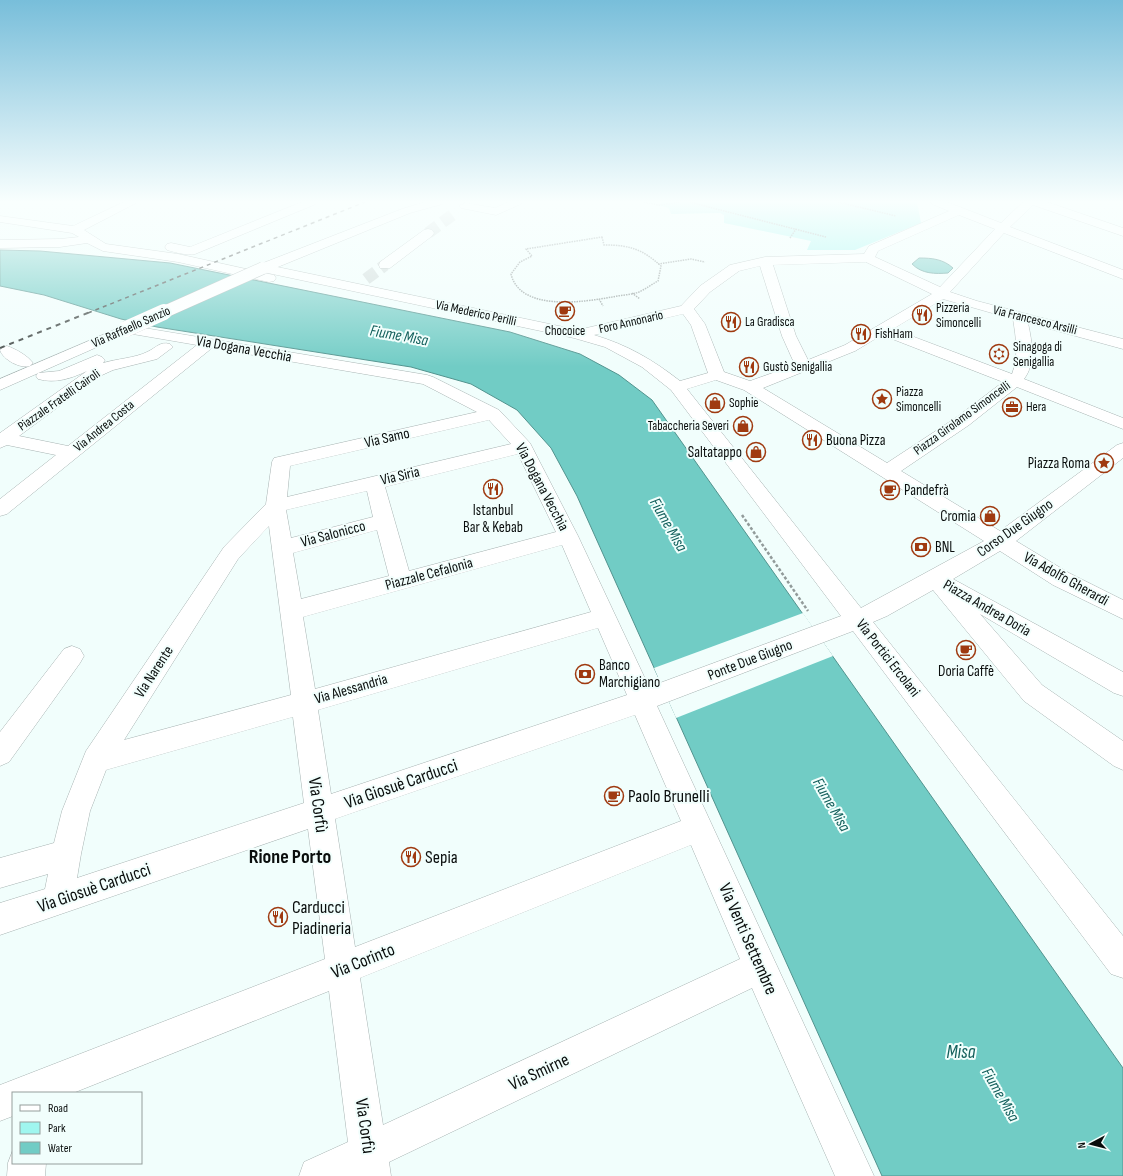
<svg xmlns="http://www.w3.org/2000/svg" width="1123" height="1176" viewBox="0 0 1123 1176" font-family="'Sofia Sans Condensed',sans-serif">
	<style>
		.green { fill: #9ff6ef }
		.water { fill: #71ccc5; stroke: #52938e }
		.pier { fill: #f1fefc }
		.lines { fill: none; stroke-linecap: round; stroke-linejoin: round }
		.minor-tunnel { stroke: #cedad8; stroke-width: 12; stroke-dasharray: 12 6; stroke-linecap: butt }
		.minor-casing { stroke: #a7b3b2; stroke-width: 1 }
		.major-casing { stroke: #a7b3b2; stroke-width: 1 }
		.path-far1 { stroke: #929b9a; stroke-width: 1.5; stroke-dasharray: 1.5 1; stroke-linecap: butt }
		.path { stroke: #929b9a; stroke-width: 2.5; stroke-dasharray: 3 2; stroke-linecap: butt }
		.minor { fill: #fff; fill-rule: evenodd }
		.major { fill: #fff; fill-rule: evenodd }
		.rail-far1 { stroke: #434a48; stroke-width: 1.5; stroke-dasharray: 4 4; stroke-linecap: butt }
		.rail { stroke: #434a48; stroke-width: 2; stroke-dasharray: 5 5; stroke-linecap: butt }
		.major-bridge-far1-casing { stroke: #a7b3b2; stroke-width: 13; stroke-linecap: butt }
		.major-bridge-casing { stroke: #a7b3b2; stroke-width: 16; stroke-linecap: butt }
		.major-bridge-far1 { stroke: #fff; stroke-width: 12 }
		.major-bridge { stroke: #fff; stroke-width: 16 }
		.labels { text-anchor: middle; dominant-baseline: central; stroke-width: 4; stroke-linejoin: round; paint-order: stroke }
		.far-poi-label { font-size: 13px; fill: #0a0e0d; stroke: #f1fefc; text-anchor: start }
		.far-street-label { font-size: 13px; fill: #0a0e0d; stroke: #f1fefc }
		.street-label { font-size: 15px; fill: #0a0e0d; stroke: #f1fefc }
		.poi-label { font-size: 15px; fill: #0a0e0d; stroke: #f1fefc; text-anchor: start }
		.water-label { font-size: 16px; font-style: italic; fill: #13605c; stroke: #f1fefc }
		.near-street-label { font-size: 18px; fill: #0a0e0d; stroke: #f1fefc }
		.near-poi-label { font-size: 18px; fill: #0a0e0d; stroke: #f1fefc; text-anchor: start }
		.near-water-label { font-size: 19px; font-style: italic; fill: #13605c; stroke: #f1fefc }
		.near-quarter-label { font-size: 20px; font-weight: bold; fill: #0a0e0d; stroke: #f1fefc }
	</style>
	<rect width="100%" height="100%" fill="#f1fefc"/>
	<path class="green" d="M663 202H917L921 223 855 250H807L811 241 724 223V215L720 213 671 214 669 208 659 205Z"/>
	<path class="water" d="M0 250 40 251 170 263 510 332 580 354 619 375 652 400 1123 1068V1176H882L577 496 551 448 517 410 471 384 411 367 157 327 121 319 44 295 0 286Z
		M919 258C932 258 943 259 953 268L948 273C935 274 922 274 912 264Z"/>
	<path class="pier" d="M803 613 833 656 676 718 654 668Z"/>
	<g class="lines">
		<path class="minor-tunnel" d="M428 233 455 213
			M366 279 385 265"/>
		<g class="minor-casing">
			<path id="minor" d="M124 202H138L84 230 106 244 178 254 269 274 274 275 276 278 274 281 269 282 178 262 103 251 87 243 60 247 0 248V240L60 239 79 237 72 233 0 222V216L73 226Z
				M302 202H317L316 204 195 254C187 256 175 252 167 250L165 247 167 244 171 243 190 247Z
				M508 202H522L521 204 496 215 461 208 459 206 465 203 495 208Z
				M931 202H947L1001 223 1023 202H1047L1123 228V236L1033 205 1010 227 1123 270V279L1004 233 950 292 977 301 1123 339V349L1028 323C1032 342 1036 363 1024 379L1123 418V429L1017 387 969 425 901 471 1000 531 1117 445 1123 443V458L1016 541 1069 573 1123 600V619L1053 585 1000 551 953 579 1123 672V696L1114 693 980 614 1042 685 1123 741V770L1114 766 1024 701 933 590 887 616 873 622 1123 936V978L1111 974 853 631 657 706 874 1176H835L752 988 389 1162 391 1176H299L304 1162 348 1142 329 991 73 1093H13V1116L0 1121V1085L325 959 308 829 0 935V903L45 889 48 874 0 888V858L54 843 62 811 86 751 224 547 266 504 272 462 274 458 477 412 423 384 212 348 7 514 0 516V499L56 455 7 445 0 448V433L87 371C72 378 56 384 38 379L36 376 38 373 59 371 97 355 102 357 105 360 103 363C116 359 135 358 147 352 156 348 160 341 170 344L173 347 157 359 113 370 100 376 19 436 68 446 197 345 121 332 119 329 121 326 126 325 427 375 433 377 499 410 530 443 578 536 649 687 841 616 671 390 642 367 605 347 574 338 263 272 258 271 257 268 258 265 263 264 578 330 681 306 700 286 730 265 765 257 864 254 869 246 949 211 932 204ZM959 215 995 229 940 287 875 257 878 251ZM866 262 932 294 845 345 808 360 796 336 773 265ZM760 266 782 336 795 365 750 381 724 372 705 324 694 309 710 292 739 271ZM943 299 1013 319C1016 338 1019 356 1012 374L893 329ZM683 314 691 325 708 373 680 381C653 360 628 345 594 335ZM882 335 1003 382 957 417 887 463 763 388 855 351ZM716 380 744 390 984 541 861 608 687 389ZM489 420 511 444 287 497 290 466ZM518 454 556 532 409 571 385 487ZM367 491 373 517 291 538 286 510ZM269 526 291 695 124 740 238 559ZM377 530 389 576 301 599 293 553ZM562 545 591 612 315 689 303 617ZM598 628 627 695 331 794 318 710ZM635 715 681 821 355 947 335 819ZM293 717 304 803 77 878 81 854 90 811 106 770ZM691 845 740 959 383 1125 360 978Z
				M428 229 432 230 434 233 432 236 390 268H380L379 265 380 262 424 230Z
				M7 346C16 349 28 356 33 363L30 366C21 369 3 360 0 350L2 348Z
				M72 646 80 649 84 656 80 663 9 762 0 766V732L64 649Z
				M13 1150V1163H46L45 1176H7L8 1163Z"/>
		</g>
		<g class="major-casing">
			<path id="major" d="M425 202H443L442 204 410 213 268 271H258L257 268 258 265 402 209Z
				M126 325 131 326 133 329 131 332 0 390V379Z"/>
		</g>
		<path class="path-far1" d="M644 202 659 205 682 202
			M689 202 826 237
			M838 202 896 216
			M602 237 604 245C630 245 642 249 661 266L658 281C652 284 646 289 639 292 631 295 621 295 612 297 584 302 520 312 511 274L520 262 532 256 526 249Z
			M790 238 796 229
			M658 264 691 259 705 262
			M632 293 640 299
			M599 299 603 306"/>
		<path class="path" d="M742 515 808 611"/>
		<use href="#minor" class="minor"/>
		<use href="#major" class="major"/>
		<path class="rail-far1" d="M88 313 365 202"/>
		<path class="rail" d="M0 348 90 312"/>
		<g class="major-bridge-far1-casing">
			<path id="major-bridge-far1" d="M162 313 263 268"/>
		</g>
		<g class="major-bridge-casing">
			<path id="major-bridge" d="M126 329 164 312"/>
		</g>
		<use href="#major-bridge-far1" class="major-bridge-far1"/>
		<use href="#major-bridge" class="major-bridge"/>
	</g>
	<linearGradient id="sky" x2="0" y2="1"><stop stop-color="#78beda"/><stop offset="0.55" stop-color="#f9fffe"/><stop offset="1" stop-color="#f9fffe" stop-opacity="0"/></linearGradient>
	<rect width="1123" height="367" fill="url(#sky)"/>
	<defs>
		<g id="cafe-ring" transform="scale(1)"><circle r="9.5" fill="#f1fefc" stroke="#9f3a10" stroke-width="1.5"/><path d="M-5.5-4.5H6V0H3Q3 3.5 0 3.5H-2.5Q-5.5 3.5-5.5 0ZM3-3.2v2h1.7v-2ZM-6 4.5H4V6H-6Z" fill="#9f3a10"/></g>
		<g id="restaurant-ring" transform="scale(1)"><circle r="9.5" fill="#f1fefc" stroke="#9f3a10" stroke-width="1.5"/><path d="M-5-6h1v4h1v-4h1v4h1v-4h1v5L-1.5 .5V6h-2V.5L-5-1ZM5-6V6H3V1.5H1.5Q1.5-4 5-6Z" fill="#9f3a10"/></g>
		<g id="synagogue-ring" transform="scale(1)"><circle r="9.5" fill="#f1fefc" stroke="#9f3a10" stroke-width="1.5"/><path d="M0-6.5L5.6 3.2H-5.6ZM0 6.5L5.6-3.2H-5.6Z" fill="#9f3a10"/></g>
		<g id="sight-ring" transform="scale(1)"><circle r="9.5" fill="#f1fefc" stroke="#9f3a10" stroke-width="1.5"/><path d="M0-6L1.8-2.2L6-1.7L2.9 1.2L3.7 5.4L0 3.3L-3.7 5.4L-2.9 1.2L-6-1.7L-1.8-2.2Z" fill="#9f3a10"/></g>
		<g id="shop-ring" transform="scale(1)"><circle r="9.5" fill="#f1fefc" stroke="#9f3a10" stroke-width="1.5"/><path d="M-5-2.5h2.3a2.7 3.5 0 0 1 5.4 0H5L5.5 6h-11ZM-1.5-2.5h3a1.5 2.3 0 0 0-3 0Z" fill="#9f3a10"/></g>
		<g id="office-ring" transform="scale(1)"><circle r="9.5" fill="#f1fefc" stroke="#9f3a10" stroke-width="1.5"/><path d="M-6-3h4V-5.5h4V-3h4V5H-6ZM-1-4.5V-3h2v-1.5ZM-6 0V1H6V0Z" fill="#9f3a10"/></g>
		<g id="bank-ring" transform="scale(1)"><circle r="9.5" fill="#f1fefc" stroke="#9f3a10" stroke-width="1.5"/><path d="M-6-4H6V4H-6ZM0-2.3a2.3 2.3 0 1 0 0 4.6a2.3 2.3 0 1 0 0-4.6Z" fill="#9f3a10"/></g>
	</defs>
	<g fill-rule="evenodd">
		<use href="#cafe-ring" x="565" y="311"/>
		<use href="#restaurant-ring" x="922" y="315"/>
		<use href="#restaurant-ring" x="731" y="322"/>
		<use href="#restaurant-ring" x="861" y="334"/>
		<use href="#synagogue-ring" x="999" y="354"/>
		<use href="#restaurant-ring" x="749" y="367"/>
		<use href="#sight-ring" x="882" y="399"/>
		<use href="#shop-ring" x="715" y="403"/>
		<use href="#office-ring" x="1012" y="407"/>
		<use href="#shop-ring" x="743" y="426"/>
		<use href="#restaurant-ring" x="812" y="440"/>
		<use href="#shop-ring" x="756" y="452"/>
		<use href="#sight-ring" x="1104" y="463"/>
		<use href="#restaurant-ring" x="493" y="489"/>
		<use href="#cafe-ring" x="890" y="490"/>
		<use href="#shop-ring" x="990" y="516"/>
		<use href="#bank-ring" x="921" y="547"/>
		<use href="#cafe-ring" x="966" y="650"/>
		<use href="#bank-ring" x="585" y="674"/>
		<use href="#cafe-ring" x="614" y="796"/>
		<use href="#restaurant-ring" x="411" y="857"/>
		<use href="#restaurant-ring" x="278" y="917"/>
	</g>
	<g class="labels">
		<g class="far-poi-label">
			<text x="936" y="308">Pizzeria<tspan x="936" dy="15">Simoncelli</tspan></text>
			<text x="745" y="322">La Gradisca</text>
			<text x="565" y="331" text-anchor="middle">Chocoice</text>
			<text x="875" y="334">FishHam</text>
			<text x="1013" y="347">Sinagoga di<tspan x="1013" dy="15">Senigallia</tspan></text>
			<text x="763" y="367">Gustò Senigallia</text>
			<text x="896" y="392">Piazza<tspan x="896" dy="15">Simoncelli</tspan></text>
			<text x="729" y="403">Sophie</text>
			<text x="1026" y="407">Hera</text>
			<text x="729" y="426" text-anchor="end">Tabaccheria Severi</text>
		</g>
		<g class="far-street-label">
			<text transform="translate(476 313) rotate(12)">Via Mederico Perilli</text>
			<text transform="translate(1035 320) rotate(14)">Via Francesco Arsilli</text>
			<text transform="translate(631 322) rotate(-13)">Foro Annonario</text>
			<text transform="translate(131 327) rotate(-24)">Via Raffaello Sanzio</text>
			<text transform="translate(59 400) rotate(-35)">Piazzale Fratelli Cairoli</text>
			<text transform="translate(962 418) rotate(-36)">Piazza Girolamo Simoncelli</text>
			<text transform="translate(104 426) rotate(-39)">Via Andrea Costa</text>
		</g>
		<g class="street-label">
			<text transform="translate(244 349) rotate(10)">Via Dogana Vecchia</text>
			<text transform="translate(387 438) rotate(-13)">Via Samo</text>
			<text transform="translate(400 476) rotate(-13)">Via Siria</text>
			<text transform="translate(542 487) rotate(62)">Via Dogana Vecchia</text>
			<text transform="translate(1015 528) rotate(-35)">Corso Due Giugno</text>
			<text transform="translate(333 534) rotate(-15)">Via Salonicco</text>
			<text transform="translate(429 574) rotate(-15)">Piazzale Cefalonia</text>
			<text transform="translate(1066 579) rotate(29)">Via Adolfo Gherardi</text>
			<text transform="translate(987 608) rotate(30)">Piazza Andrea Doria</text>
			<text transform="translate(888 658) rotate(52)">Via Portici Ercolani</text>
			<text transform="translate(750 660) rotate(-21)">Ponte Due Giugno</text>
			<text transform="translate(154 672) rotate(-57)">Via Narente</text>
			<text transform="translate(351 689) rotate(-16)">Via Alessandria</text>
		</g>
		<g class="poi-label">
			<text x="826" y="440">Buona Pizza</text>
			<text x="742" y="452" text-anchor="end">Saltatappo</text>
			<text x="1090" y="463" text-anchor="end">Piazza Roma</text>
			<text x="904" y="490">Pandefrà</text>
			<text x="493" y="510" text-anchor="middle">Istanbul<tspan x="493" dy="17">Bar &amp; Kebab</tspan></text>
			<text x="976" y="516" text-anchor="end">Cromia</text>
			<text x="935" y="547">BNL</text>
			<text x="599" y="665">Banco<tspan x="599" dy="17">Marchigiano</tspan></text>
			<text x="966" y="671" text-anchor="middle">Doria Caffè</text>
		</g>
		<g class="water-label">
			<text transform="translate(399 336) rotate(10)">Fiume Misa</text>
			<text transform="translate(668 525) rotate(60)">Fiume Misa</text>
			<text transform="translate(831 805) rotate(60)">Fiume Misa</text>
			<text transform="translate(1000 1095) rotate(60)">Fiume Misa</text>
		</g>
		<g class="near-street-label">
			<text transform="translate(401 784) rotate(-19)">Via Giosuè Carducci</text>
			<text transform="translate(318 805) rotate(82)">Via Corfù</text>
			<text transform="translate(94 888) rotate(-19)">Via Giosuè Carducci</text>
			<text transform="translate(748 939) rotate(66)">Via Venti Settembre</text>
			<text transform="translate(363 961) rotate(-22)">Via Corinto</text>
			<text transform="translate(539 1072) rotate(-25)">Via Smirne</text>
			<text transform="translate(365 1126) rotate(82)">Via Corfù</text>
		</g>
		<g class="near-poi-label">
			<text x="628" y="796">Paolo Brunelli</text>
			<text x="425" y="857">Sepia</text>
			<text x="292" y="907">Carducci<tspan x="292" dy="21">Piadineria</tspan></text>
		</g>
		<g class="near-water-label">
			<text x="961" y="1052">Misa</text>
		</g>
		<g class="near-quarter-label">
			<text x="290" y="857">Rione Porto</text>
		</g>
	</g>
	<rect x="12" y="1092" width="130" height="72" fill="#f1fefc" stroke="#959e9c"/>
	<rect x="20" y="1105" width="20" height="6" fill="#ffffff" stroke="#959e9c"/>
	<text x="48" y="1112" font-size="12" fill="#0a0e0d">Road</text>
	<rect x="20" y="1122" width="20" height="12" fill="#9ff6ef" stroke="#959e9c"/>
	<text x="48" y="1132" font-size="12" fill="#0a0e0d">Park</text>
	<rect x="20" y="1142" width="20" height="12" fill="#71ccc5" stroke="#959e9c"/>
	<text x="48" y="1152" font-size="12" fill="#0a0e0d">Water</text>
	<g transform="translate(1091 1144) rotate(263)" stroke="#f1fefc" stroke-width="3" paint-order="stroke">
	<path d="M0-3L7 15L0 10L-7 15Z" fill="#0a0e0d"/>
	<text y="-6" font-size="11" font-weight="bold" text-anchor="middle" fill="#0a0e0d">N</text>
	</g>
</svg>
